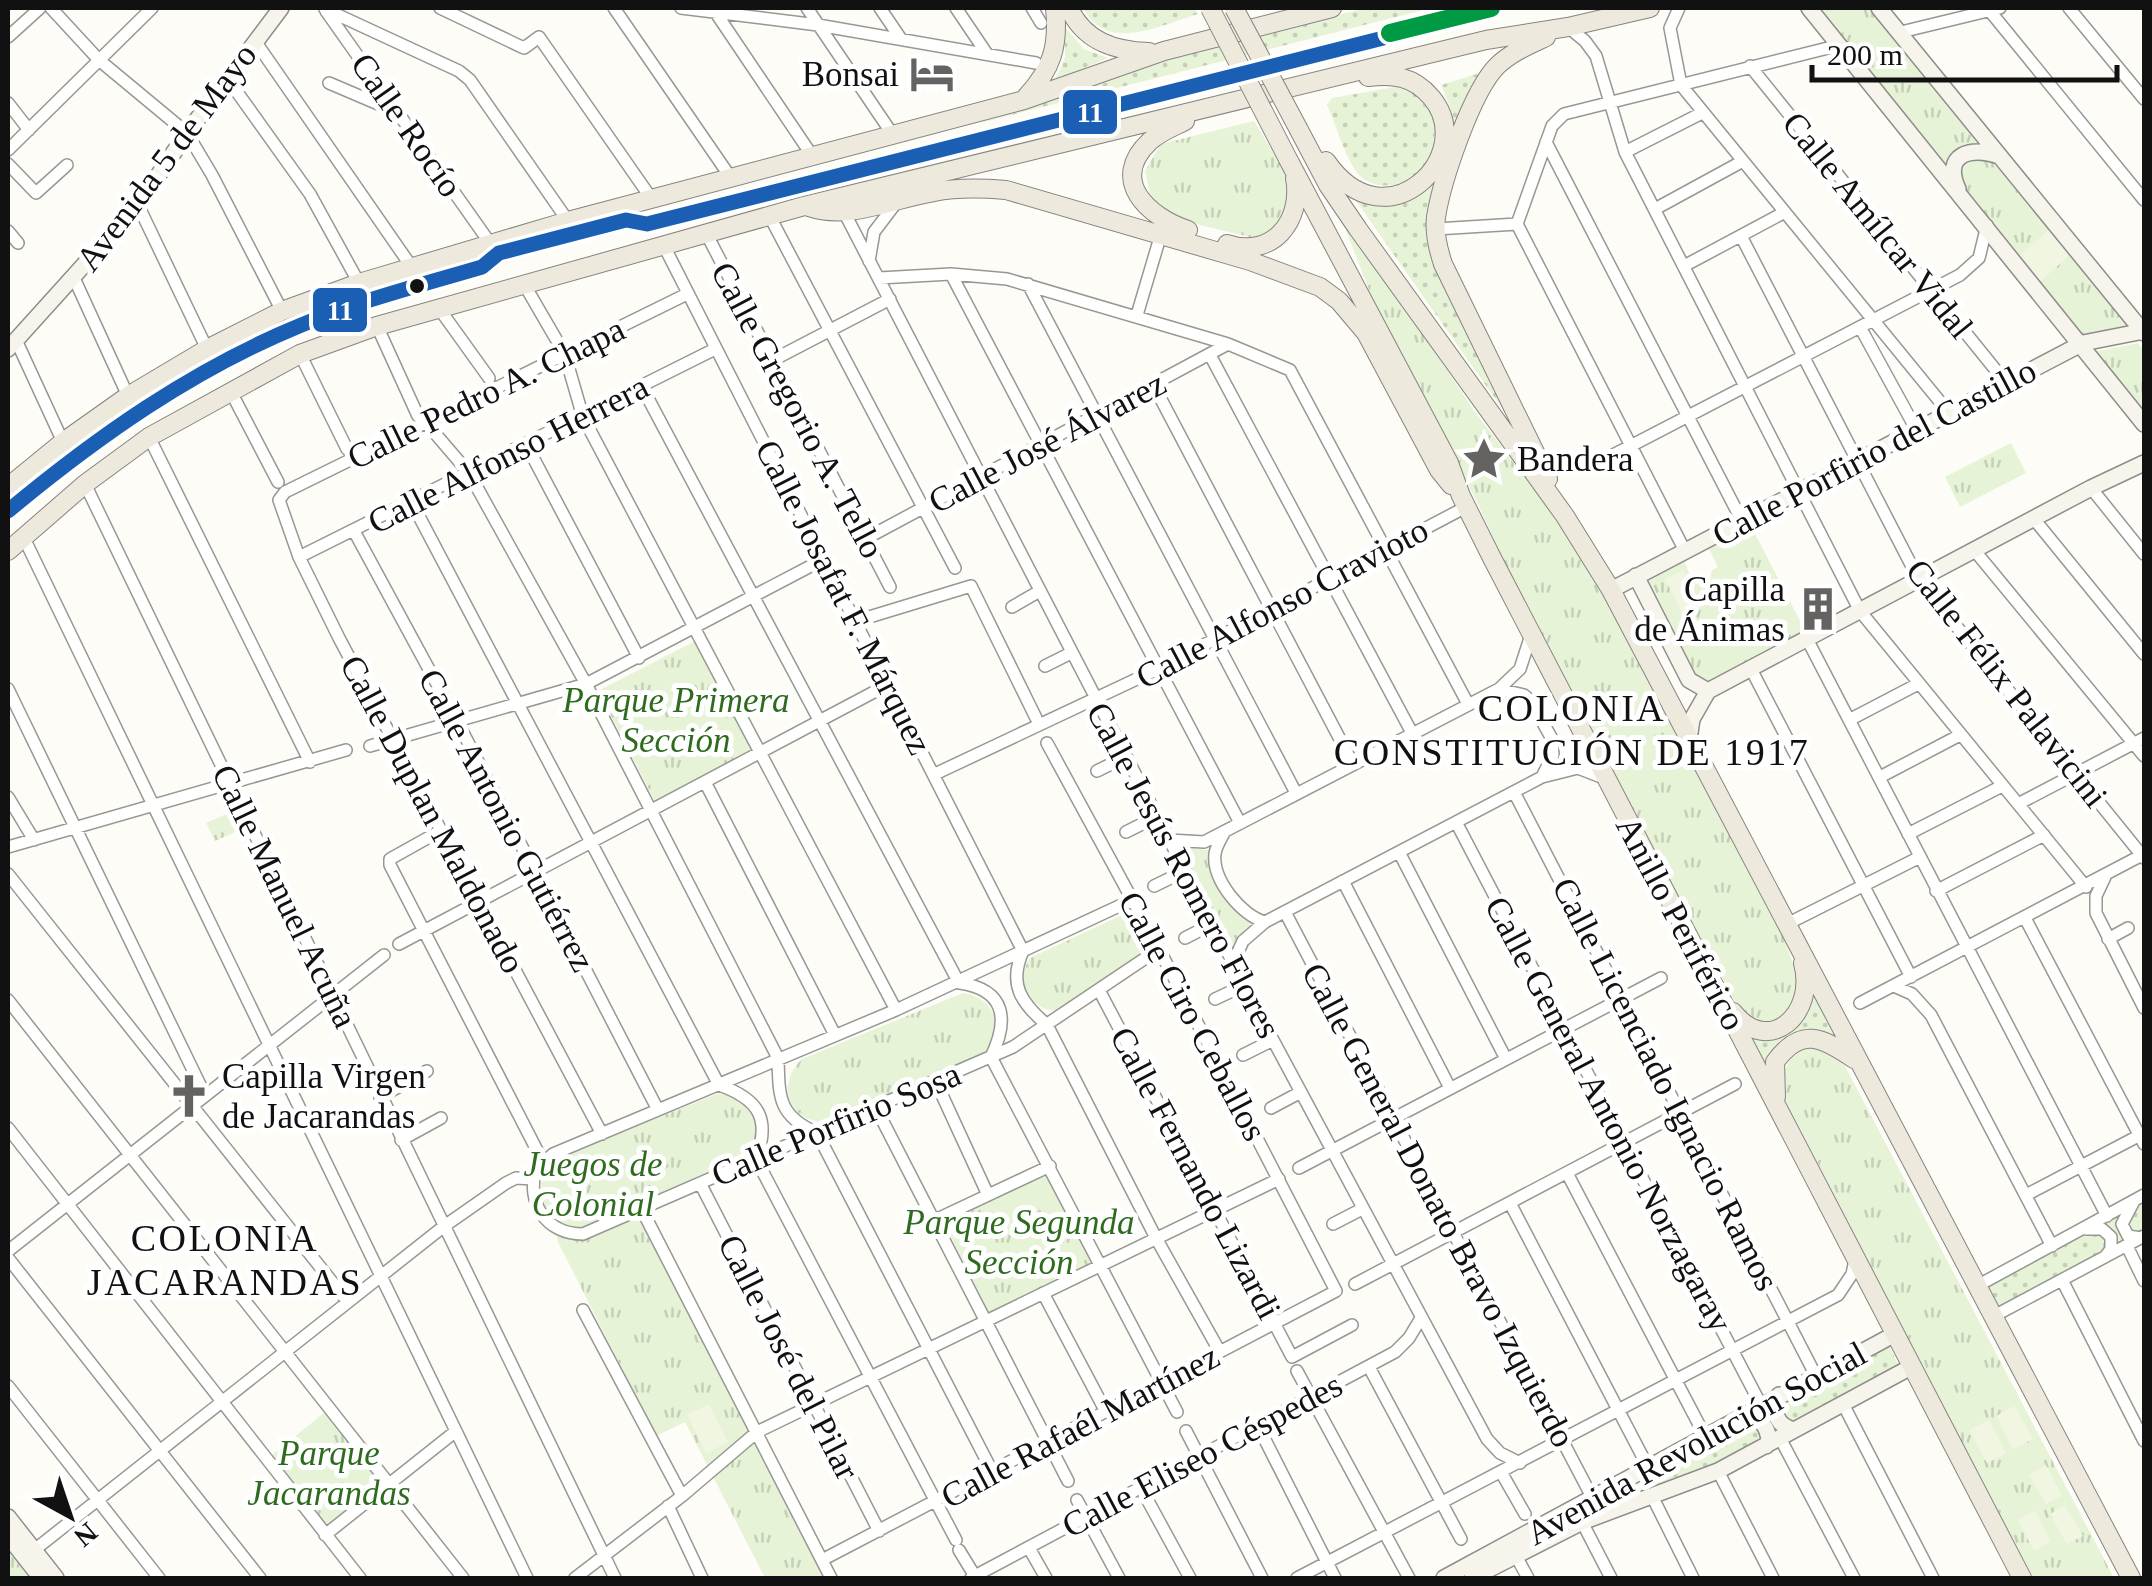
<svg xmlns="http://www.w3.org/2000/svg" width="2152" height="1586" font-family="Georgia,serif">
	<defs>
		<pattern id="grass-dots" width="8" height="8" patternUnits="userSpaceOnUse" patternTransform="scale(2.5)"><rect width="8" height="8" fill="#e7f3d7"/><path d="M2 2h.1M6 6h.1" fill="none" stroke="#c5cfb8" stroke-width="1.8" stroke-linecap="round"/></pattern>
		<pattern id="park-tufts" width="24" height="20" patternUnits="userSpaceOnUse" patternTransform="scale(2.5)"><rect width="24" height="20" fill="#e7f3d7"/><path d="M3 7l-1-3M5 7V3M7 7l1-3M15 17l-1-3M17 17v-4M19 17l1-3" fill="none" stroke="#c5cfb8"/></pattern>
	</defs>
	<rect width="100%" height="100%" fill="#fdfcf7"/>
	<path fill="url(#grass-dots)" d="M 1083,8 L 1195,8 L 1198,14 C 1160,25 1107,54 1083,8 Z
		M 1366,8 L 1431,8 L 976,124 L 1188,52 Z
		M 1065,27 L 1084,49 L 1108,58 L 1055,81 L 1065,57 Z
		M 1483,72 L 1455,136 L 1451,109 L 1441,85 Z
		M 1395,87 C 1419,93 1425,104 1436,125 C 1434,137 1433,152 1427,163 C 1413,188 1372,195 1355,170 C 1343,151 1336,125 1327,105 L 1332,98 Z
		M 1443,173 L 1432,217 L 1527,444 L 1354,198 C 1391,209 1418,202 1443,173 Z
		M 1812,988 L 1842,1047 L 1793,1041 L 1771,1085 L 1740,1026 L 1790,1031 L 1808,1011 Z
		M 2144,1202 L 2144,1241 L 2002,1316 L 1986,1288 Z
		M 1888,1343 L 1901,1371 L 1719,1470 L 1559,1529 Z"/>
	<path fill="url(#park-tufts)" d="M 1813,8 L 1871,8 L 1983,148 L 1950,175 Z
		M 1254,121 L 1289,179 L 1290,208 L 1272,232 L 1258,239 L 1176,219 L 1151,198 L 1145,171 L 1161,144 Z
		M 1978,157 L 1990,159 L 2134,332 L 2084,342 L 1960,183 C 1960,169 1965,164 1978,157 Z
		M 1335,202 L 1475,412 L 1546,505 L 1585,562 L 1783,937 L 1800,981 L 1799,1007 C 1764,1039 1748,1024 1725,989 L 1540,639 L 1476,500 L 1373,300 Z
		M 2138,343 L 2144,351 L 2144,416 L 2092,352 Z
		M 2011,443 L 2026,473 L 1960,507 L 1945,477 Z
		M 1752,528 L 1808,636 L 1710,687 L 1695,676 L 1645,587 L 1648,581 L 1684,562 L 1693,581 L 1698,578 L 1710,581 L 1712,570 L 1718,567 L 1709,549 Z
		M 697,640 L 754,749 L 655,801 L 598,691 Z
		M 238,809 L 246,827 L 215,841 L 206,823 Z
		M 1216,843 C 1212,850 1208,858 1209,866 C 1211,887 1238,922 1259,926 C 1244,931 1236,940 1232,955 L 1176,847 L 1207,850 Z
		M 1122,915 C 1142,922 1144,937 1139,955 C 1121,968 1080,1004 1061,1010 C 1049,1013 1034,1005 1027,995 C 1020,982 1023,969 1030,958 Z
		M 963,993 C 999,998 1008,1037 978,1058 L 829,1122 C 790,1124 774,1086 802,1059 Z
		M 1810,1048 L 1825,1049 L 1845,1066 L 2114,1578 L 2032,1578 L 1783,1095 C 1783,1071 1784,1057 1810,1048 Z
		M 717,1094 C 756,1092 770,1135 741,1159 L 581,1229 C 542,1225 528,1187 555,1159 Z
		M 1048,1169 L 1094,1263 L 990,1315 L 943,1221 Z
		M 641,1212 L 831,1578 L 765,1578 L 685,1422 L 656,1436 L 557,1240 L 557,1235 L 581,1239 Z
		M 329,1409 L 389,1483 L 326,1534 L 268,1458 Z
		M 8,1547 L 32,1578 L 8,1578 Z"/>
	<path fill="#f0f6e1" d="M 2049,230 L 2070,255 L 2038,283 L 2018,257 Z
		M 1683,570 L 1702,608 L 1684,617 L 1665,579 Z
		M 709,1404 L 728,1442 L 706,1453 L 687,1415 Z
		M 2015,1406 L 2033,1439 L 2013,1449 L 1996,1416 Z
		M 1989,1420 L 2006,1453 L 1987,1463 L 1969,1430 Z
		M 2046,1465 L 2062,1496 L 2046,1504 L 2029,1475 Z
		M 2065,1505 L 2083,1536 L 2067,1544 L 2050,1514 Z
		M 2035,1511 L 2050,1541 L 2034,1551 L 2018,1520 Z"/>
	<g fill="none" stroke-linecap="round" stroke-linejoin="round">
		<g stroke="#979795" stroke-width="14">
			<path id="street" d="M 51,8 L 99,60 L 187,133 L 212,175 L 282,311
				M 440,8 L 524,48 L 539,37 L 651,198
				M 614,8 L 731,178
				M 681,8 L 818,25 L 1036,63
				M 807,8 L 893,135
				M 880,8 L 901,39
				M 956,8 L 987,54
				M 1032,8 L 1041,23
				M 1679,8 L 1670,28 L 1681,85 L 1950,414
				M 2069,8 L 2144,99
				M 325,9 L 459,71 L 470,80 L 568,221
				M 1989,10 L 2144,200
				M 326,11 L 490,243
				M 716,13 L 813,157
				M 1568,27 L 1585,41 L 1596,56 L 1625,152 L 1860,611 L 2086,887
				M 1901,32 L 2000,8
				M 8,37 L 40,8
				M 255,41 L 411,266
				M 1750,66 L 2007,384
				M 227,78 L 310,194 L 359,283
				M 329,83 L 397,112
				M 8,103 L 29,130
				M 1546,142 L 1742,521
				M 8,150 L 152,8
				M 1625,152 L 1702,113
				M 8,164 L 36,193 L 67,165
				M 138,205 L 207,349
				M 842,208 L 1273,1040 L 1487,1439 L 1500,1453 L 1520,1463
				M 1655,209 L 1743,161
				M 769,215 L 955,568
				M 1517,224 L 1552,126 L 1564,114 L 1840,45
				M 1517,224 L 1685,551
				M 1436,229 L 1517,224
				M 8,231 L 18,243
				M 706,233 L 890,587
				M 1741,236 L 1919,580 L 2144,858
				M 663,244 L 1023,951
				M 869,261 L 874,232 L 896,203
				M 1684,266 L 1785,212
				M 951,274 L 1240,823
				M 74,278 L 128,396
				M 879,278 L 951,274 L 1007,279 L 1228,344 L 1290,370 L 1468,704
				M 524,284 L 556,339
				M 1028,284 L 1296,793
				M 438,307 L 489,378
				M 1137,315 L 1161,234
				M 377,326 L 418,416
				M 1860,327 L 1917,431
				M 16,340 L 63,442
				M 300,354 L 347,449
				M 565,355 L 583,417 L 896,1010
				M 1210,355 L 1412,733
				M 771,361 L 890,299
				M 1154,386 L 1353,764
				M 642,387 L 959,983
				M 231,392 L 278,482
				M 427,424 L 469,473 L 586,684 L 778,1058 C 779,1097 778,1116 817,1133 L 992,1471
				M 149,437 L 310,762
				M 527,446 L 639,658
				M 1564,466 L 1592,466 L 1960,275 L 1979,258 L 1987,225
				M 85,484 L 615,1578
				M 2091,488 L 2144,554
				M 412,503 L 719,1085 C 759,1099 771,1119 756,1159
				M 2034,519 L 2144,654
				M 354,531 L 457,721 L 658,1110
				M 23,536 L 527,1578
				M 865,539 L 1228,344
				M 1975,551 L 2144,756
				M 299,557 L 715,349
				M 1012,607 L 1038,592
				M 856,621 L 971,586 L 1036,718
				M 1807,639 L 2107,1216
				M 1045,666 L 1071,653
				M 1751,669 L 1911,977
				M 8,689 L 205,1095
				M 1499,689 L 1524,695 L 1531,701 L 1552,739 L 1553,755 L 1542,777
				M 1849,720 L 1918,684
				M 370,746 L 586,684 L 824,559
				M 1097,771 L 1125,757
				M 935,774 L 1158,669 L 1466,507
				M 1880,777 L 1960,735
				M 705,782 L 835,1035
				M 1514,792 L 1816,1376
				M 8,797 L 34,840
				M 2018,804 L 2144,738
				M 1456,822 L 1761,1405
				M 440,831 L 390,859 L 390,865 L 542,1160
				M 1225,831 C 1221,839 1216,846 1215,854 C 1212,880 1242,916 1265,922
				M 1126,832 L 1156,817
				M 1908,834 L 2002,786
				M 1169,840 L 1204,842 L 1499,689 L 1520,669 L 1531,635
				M 8,847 L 346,750
				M 1399,852 L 1506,1059
				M 8,874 L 348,1302
				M 2105,877 L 2096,896 L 2096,913 L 2144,1008
				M 1343,881 L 1450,1088
				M 1154,886 L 1185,871
				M 1936,891 L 2044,835
				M 1132,900 L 896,1010 L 553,1154 L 536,1169 C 526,1203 546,1234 583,1234 L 1013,1047 L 1159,949
				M 1285,912 L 1593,1499
				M 2025,918 L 2144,1144
				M 1787,924 L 1920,857
				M 1185,938 L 1212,924
				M 2108,939 L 2128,928
				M 399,944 L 889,684
				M 1023,951 C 1008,984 1021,1003 1047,1025 L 1156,1238 L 1220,1352
				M 1233,963 L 1243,941 L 1265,922 L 1542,777 L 1578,768 L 1604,778
				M 960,983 C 1006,990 1009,1020 991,1057
				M 1894,986 L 1912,994 L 1931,1015 L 2052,1246
				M 1099,990 L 1292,1357 L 1352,1325
				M 1215,999 L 1245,985
				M 8,1000 L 463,1578
				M 1860,1003 L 2144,854
				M 1243,1055 L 1273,1040
				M 991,1057 L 1177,1412
				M 936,1082 L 988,1195
				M 380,1097 L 427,1071
				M 876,1108 L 1068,1481
				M 1271,1108 L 1301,1092
				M 8,1128 L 360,1578
				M 602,1134 L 339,638 L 299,557 L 279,500 L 285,492 L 687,294
				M 401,1140 L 441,1118
				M 756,1159 L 956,1540
				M 1299,1168 L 1661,978
				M 1567,1173 L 1705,1436
				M 700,1183 L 879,1531
				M 2026,1195 L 2144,1133
				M 1510,1203 L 1648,1467
				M 2133,1203 L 2122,1224 L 2128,1236 L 2141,1238
				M 641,1208 L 831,1578
				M 933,1221 L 1050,1166
				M 1333,1224 L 1362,1209
				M 2086,1229 L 2102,1229 L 2111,1237 L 2111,1249 L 2105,1257
				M 2127,1246 L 2144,1281
				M 8,1251 L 384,955
				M 8,1258 L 260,1578
				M 2062,1280 L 2144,1441
				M 1355,1284 L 1735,1084
				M 1977,1286 L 2144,1195
				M 1043,1293 L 1106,1412
				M 583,1310 L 682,1496
				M 1994,1316 L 2144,1236
				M 1369,1367 L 1461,1539
				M 1297,1371 L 1409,1578
				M 8,1386 L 159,1578
				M 1843,1404 L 1933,1578
				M 1258,1426 L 1335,1578
				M 1186,1431 L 1262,1578
				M 1780,1438 L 1854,1578
				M 1718,1471 L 1773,1578
				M 1501,1472 L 1525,1514
				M 1141,1488 L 1190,1578
				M 1652,1496 L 1693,1578
				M 1077,1500 L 1119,1578
				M 668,1506 L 702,1578
				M 1582,1522 L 1611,1578
				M 325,1535 L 456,1431
				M 1029,1548 L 1046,1578
				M 959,1550 L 976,1578
				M 28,1555 L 443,1227 L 506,1183 L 516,1178 L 533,1179
				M 1516,1556 L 1528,1578
				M 822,1560 L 1336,1291 L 1159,949 L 1047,743
				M 575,1578 L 682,1496 L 757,1432 L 1279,1179
				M 971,1578 L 1395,1352 L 1409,1338 L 1421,1318
				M 1297,1578 L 1838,1295 L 1852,1274 L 1855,1260"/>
		</g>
		<g stroke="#8e8d8b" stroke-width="18">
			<path id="secondary" d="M 1809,8 L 2144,424
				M 1879,8 L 2144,333
				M 1958,189 C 1942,154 1971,146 1999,156
				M 8,349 L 138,205 L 187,133 L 281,8
				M 1636,576 L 1689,680 L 1708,691
				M 1611,590 L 2083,343 L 2144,331
				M 1689,740 L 1692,719 L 1708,691 L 2091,488 L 2144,463
				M 1779,1395 C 1773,1412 1775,1425 1794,1430
				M 1745,1414 C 1759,1417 1767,1424 1769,1440 L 1766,1446
				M 8,1517 L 56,1578
				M 8,1536 L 41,1578
				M 1444,1578 L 1895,1334
				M 1472,1578 L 1582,1522 L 1718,1471 L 1911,1367"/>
		</g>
		<g stroke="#858482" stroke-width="20">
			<path id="primary" d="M 1069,8 C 1084,41 1114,51 1149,52
				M 1546,37 C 1529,45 1512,52 1498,65 C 1472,90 1442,180 1436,217 C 1434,233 1438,249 1443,264 L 1548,479
				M 1026,97 C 1052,69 1059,46 1055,8
				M 1185,121 C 1173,127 1160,132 1150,141 C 1108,180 1148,217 1188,230
				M 1299,130 L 1328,185 L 1358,229 L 1565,516 L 1611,590 L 2131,1578
				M 1289,161 L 1449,463 L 1461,496 L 1492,558 L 2022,1578
				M 1326,161 C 1386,249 1480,154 1431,97 C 1413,76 1393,74 1368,77
				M 809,207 C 850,221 894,198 934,192 C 958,187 982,188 1006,190 L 1250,261 L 1320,287 L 1339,301 L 1366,333 L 1439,470 L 1451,485
				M 1227,244 C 1272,259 1303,221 1295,178
				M 8,487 L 63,442 L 128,396 L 207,349 L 282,311 L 359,283 L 568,221 L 1024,100 L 1164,51 L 1332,8
				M 8,551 L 85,484 L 149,437 L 300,354 L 377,326 L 804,206 L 1486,40 L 1568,27 L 1650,8
				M 1733,1012 C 1768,1057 1817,1015 1803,963
				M 1776,1097 L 1775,1062 C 1801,1026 1822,1037 1854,1059"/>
		</g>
		<use href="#street" stroke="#fffffe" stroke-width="11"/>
		<use href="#secondary" stroke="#f6f4eb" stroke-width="15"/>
		<use href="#primary" stroke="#ede9dc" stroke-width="18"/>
		<g stroke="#858482" stroke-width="20" stroke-linecap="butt">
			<path id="primary-bridge" d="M 1210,8 L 1289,161
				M 1234,8 L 1299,130"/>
		</g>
		<use href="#primary-bridge" stroke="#ede9dc" stroke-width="18"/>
		<g stroke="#fff" stroke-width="22">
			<path id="bus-1" d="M 8,511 C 97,437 192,370 299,326 C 358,301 421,285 482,267 L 499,253 L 626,220 L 647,224 L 1419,29 L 1465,8"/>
		</g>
		<use href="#bus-1" stroke="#1a5fb4" stroke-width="15"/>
		<g stroke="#fff" stroke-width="25">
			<path id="metro-1" d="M 1390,33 L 1491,8"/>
		</g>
		<use href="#metro-1" stroke="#009a44" stroke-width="18"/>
	</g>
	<defs>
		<g id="hotel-bare" transform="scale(3.45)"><path d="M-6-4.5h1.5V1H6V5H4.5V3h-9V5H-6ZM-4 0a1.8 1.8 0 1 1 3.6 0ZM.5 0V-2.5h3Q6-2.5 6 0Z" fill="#646362" stroke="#fff" stroke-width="2.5" paint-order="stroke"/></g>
		<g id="sight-bare" transform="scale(3.45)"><path d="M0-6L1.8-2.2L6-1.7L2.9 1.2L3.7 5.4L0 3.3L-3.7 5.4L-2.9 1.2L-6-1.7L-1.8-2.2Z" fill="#646362" stroke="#fff" stroke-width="2.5" paint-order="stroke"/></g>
		<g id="building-bare" transform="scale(3.45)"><path d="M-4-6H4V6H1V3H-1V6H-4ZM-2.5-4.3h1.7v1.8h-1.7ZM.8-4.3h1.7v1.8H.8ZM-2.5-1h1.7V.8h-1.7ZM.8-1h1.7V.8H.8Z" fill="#646362" stroke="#fff" stroke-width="2.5" paint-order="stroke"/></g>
		<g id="church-bare" transform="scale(3.45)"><path d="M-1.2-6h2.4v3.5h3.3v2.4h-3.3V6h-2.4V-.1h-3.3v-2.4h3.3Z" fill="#646362" stroke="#fff" stroke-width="2.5" paint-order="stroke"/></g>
	</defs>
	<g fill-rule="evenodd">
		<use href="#hotel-bare" x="932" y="74"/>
		<use href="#sight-bare" x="1484" y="459"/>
		<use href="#building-bare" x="1818" y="609"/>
		<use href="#church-bare" x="189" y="1096"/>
	</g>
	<circle fill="#111" stroke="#fff" stroke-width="4" cx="417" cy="286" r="9"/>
	<g text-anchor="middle" stroke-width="10" stroke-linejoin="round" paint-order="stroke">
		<g font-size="35" fill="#111" stroke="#fff" text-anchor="end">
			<text x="899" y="86">Bonsai</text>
			<text x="1517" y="471" text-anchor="start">Bandera</text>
			<text x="1785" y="601">Capilla<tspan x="1785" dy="40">de Ánimas</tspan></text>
			<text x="222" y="1088" text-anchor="start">Capilla Virgen<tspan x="222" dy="40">de Jacarandas</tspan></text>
		</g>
		<g font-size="35" fill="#111" stroke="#fff">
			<text transform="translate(407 125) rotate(55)" y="12">Calle Rocío</text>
			<text transform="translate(166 157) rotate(-53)" y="12">Avenida 5 de Mayo</text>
			<text transform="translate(1878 225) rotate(51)" y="12">Calle Amílcar Vidal</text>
			<text transform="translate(486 393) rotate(-26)" y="12">Calle Pedro A. Chapa</text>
			<text transform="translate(798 410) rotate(62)" y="12">Calle Gregorio A. Tello</text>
			<text transform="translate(1047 442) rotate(-28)" y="12">Calle José Álvarez</text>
			<text transform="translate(1874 452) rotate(-28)" y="12">Calle Porfirio del Castillo</text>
			<text transform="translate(508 454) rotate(-27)" y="12">Calle Alfonso Herrera</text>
			<text transform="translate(844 597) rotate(63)" y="12">Calle Josafat F. Márquez</text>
			<text transform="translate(1282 603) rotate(-28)" y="12">Calle Alfonso Cravioto</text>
			<text transform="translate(2007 683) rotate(52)" y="12">Calle Félix Palavicini</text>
			<text transform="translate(433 814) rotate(62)" y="12">Calle Duplan Maldonado</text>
			<text transform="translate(507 820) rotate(62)" y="12">Calle Antonio Gutiérrez</text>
			<text transform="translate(1184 870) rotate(62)" y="12">Calle Jesús Romero Flores</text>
			<text transform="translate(285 896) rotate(64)" y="12">Calle Manuel Acuña</text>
			<text transform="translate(1681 923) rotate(62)" y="12">Anillo Periférico</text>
			<text transform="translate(1193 1016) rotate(62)" y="12">Calle Ciro Ceballos</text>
			<text transform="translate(1666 1084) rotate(63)" y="12">Calle Licenciado Ignacio Ramos</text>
			<text transform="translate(1609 1114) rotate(62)" y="12">Calle General Antonio Norzagaray</text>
			<text transform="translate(836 1124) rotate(-23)" y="12">Calle Porfirio Sosa</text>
			<text transform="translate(1196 1173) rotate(62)" y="12">Calle Fernando Lizardi</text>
			<text transform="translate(1439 1205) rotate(62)" y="12">Calle General Donato Bravo Izquierdo</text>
			<text transform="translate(789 1357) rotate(63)" y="12">Calle José del Pilar</text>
			<text transform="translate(1080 1426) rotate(-28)" y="12">Calle Rafaél Martínez</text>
			<text transform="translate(1696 1443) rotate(-29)" y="12">Avenida Revolución Social</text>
			<text transform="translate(1202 1455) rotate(-28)" y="12">Calle Eliseo Céspedes</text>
		</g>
		<g font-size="35" font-style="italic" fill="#2f6b1f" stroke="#fff">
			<text x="676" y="712">Parque Primera<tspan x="676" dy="40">Sección</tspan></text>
			<text x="593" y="1176">Juegos de<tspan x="593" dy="40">Colonial</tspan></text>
			<text x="1019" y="1234">Parque Segunda<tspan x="1019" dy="40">Sección</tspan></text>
			<text x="329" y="1465">Parque<tspan x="329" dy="40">Jacarandas</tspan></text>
		</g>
		<g font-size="38" letter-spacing="2.5" fill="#111" stroke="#fff">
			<text x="1572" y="721">COLONIA<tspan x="1572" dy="44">CONSTITUCIÓN DE 1917</tspan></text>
			<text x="225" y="1251">COLONIA<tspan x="225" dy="44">JACARANDAS</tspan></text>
		</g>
	</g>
	<g stroke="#fff" stroke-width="4">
		<rect x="1061" y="88" width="58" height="48" rx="10" fill="#1a5fb4"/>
		<rect x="311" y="286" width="58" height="48" rx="10" fill="#1a5fb4"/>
	</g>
	<g font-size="28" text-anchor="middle" font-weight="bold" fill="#fff">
		<text x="1090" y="122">11</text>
		<text x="340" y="320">11</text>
	</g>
	<rect width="2152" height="1586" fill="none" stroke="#111111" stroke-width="20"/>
	<g transform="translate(70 1516) rotate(140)" stroke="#ffffff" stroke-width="8" paint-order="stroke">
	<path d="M0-8L18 38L0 25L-18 38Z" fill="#111111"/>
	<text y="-15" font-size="28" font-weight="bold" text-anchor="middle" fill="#111111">N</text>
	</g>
	<path d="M1812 65v15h305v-15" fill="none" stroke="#111111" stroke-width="5"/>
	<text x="1827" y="65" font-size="30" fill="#111111" stroke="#ffffff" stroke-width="8" paint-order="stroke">200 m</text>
</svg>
